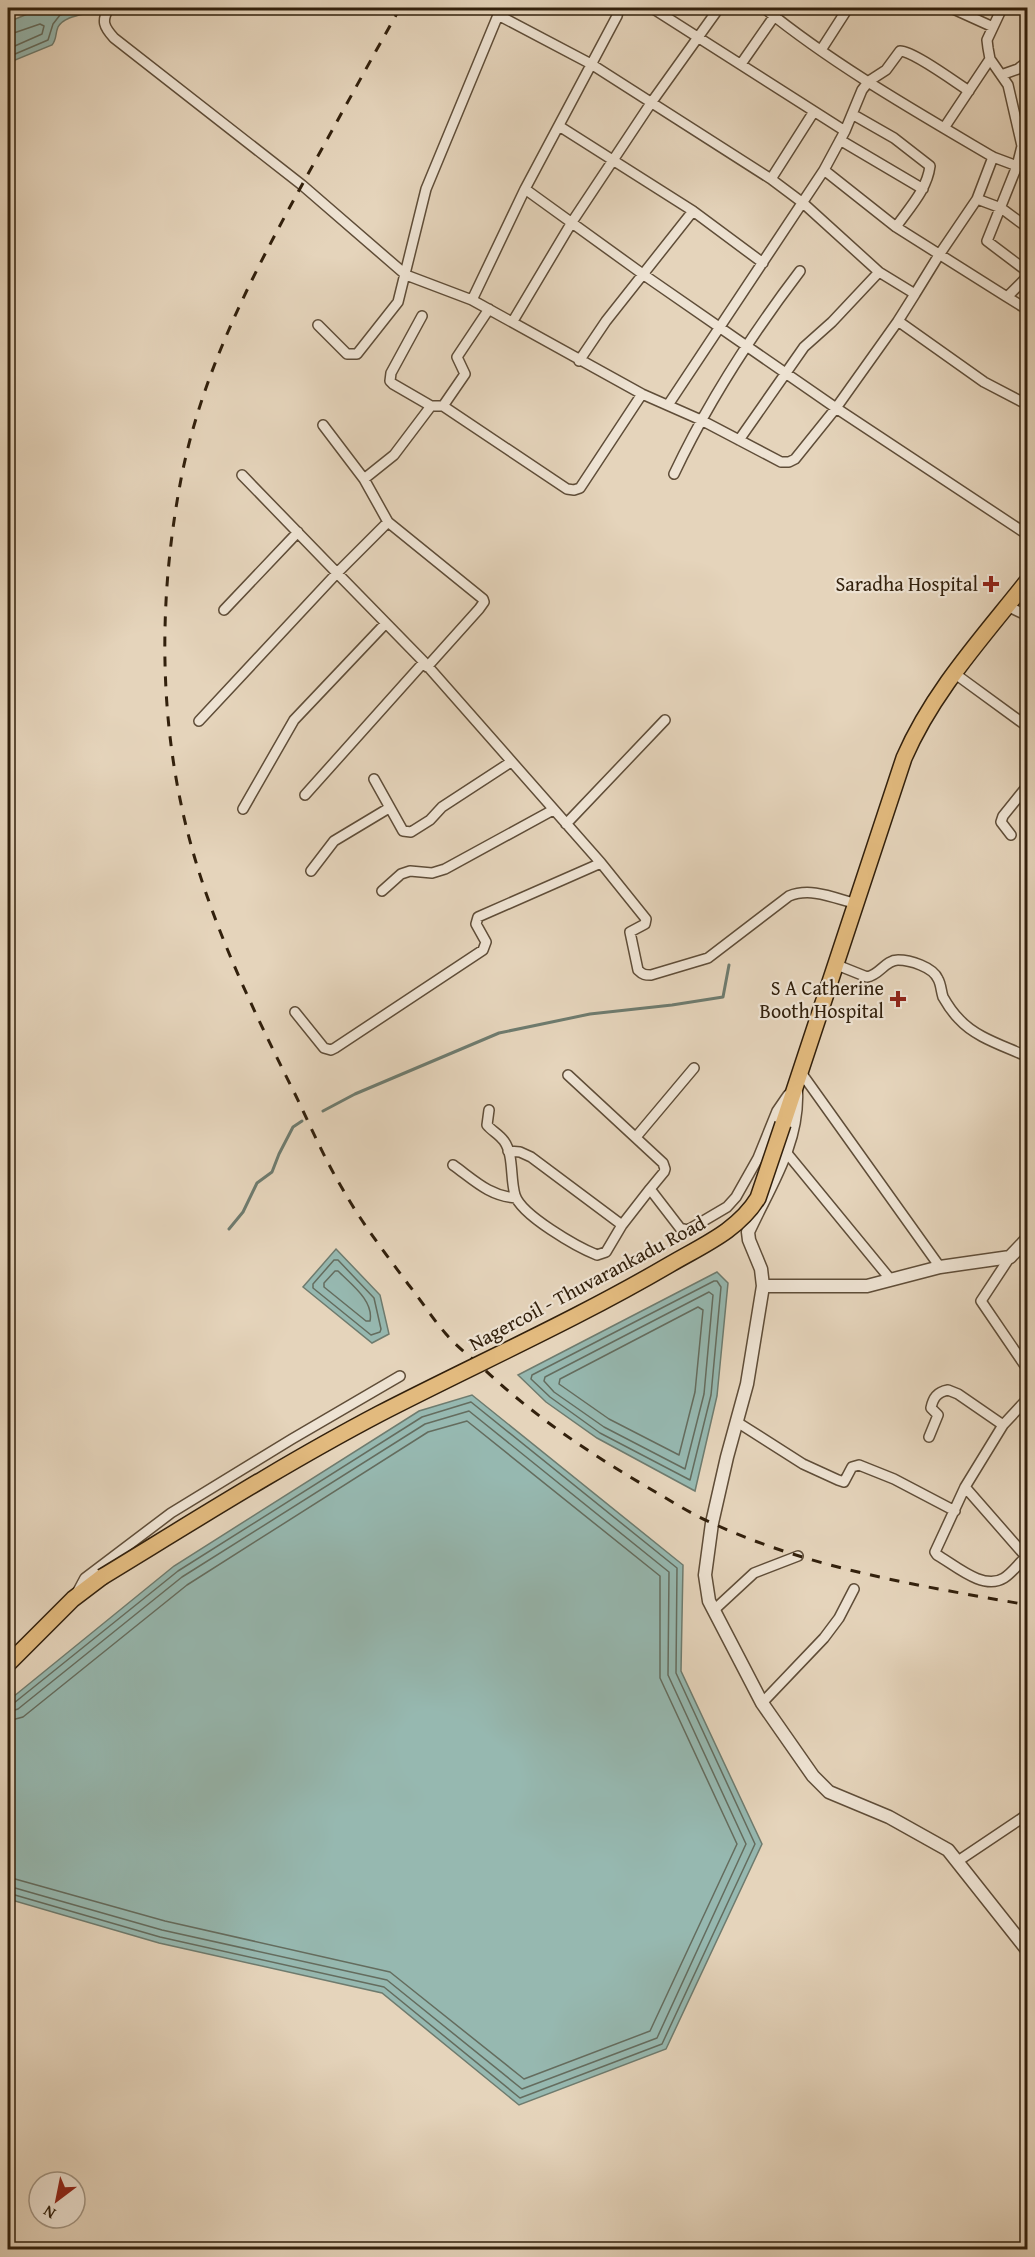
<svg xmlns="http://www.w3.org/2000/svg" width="1035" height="2257" font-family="'Gentium Book Plus',serif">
	<rect width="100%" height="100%" fill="#e5d4bb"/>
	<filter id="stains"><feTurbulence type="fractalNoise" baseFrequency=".00333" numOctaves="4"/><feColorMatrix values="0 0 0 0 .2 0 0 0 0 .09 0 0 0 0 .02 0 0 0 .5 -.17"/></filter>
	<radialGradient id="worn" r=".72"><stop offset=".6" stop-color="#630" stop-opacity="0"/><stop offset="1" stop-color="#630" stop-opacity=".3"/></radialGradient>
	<path fill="#96b8b0" stroke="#6e7b6e" stroke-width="1.5" d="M 42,8 L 96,8 L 93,12 C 82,15 64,16 58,27 C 55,34 57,39 52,45 L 8,63 L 8,22 Z
		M 336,1249 L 380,1295 L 389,1334 L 372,1343 L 303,1287 Z
		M 717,1272 L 728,1283 L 717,1396 L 695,1491 L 597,1438 L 546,1402 L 518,1375 Z
		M 472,1395 L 683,1565 L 681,1671 L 762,1844 L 666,2049 L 519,2105 L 382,1993 L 159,1943 L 8,1899 L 8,1701 L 174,1566 L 419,1411 Z"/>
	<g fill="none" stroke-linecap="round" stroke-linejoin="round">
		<path stroke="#646c5e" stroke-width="1.5" d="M 8,35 L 40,24 L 44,26 L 42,34 L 8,49
			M 8,57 L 48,40 L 53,24 L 60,15 L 87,8
			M 334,1260 L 338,1260 L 374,1298 L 381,1329 L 380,1332 L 371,1335 L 313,1288 L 313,1284 Z
			M 335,1271 L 338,1271 C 352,1285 374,1301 370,1321 L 366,1321 L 324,1287 L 324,1283 Z
			M 714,1281 L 717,1281 L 721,1287 L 711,1395 L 690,1480 L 600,1433 L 550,1397 L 531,1379 L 532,1375 Z
			M 709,1292 L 713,1295 L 704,1394 L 685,1469 L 604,1427 L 554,1392 L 544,1381 L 545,1377 Z
			M 698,1307 L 703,1310 L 695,1392 L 679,1455 L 609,1419 L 559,1384 L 560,1379 Z
			M 8,1705 L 14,1703 L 178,1571 L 422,1417 L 471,1402 L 677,1568 L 676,1673 L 755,1844 L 662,2044 L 520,2098 L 384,1987 L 160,1937 L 8,1893
			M 8,1712 L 18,1709 L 182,1577 L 425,1424 L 469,1411 L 669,1572 L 668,1675 L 746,1844 L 657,2038 L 522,2089 L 387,1980 L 162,1930 L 8,1886
			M 8,1721 L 23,1717 L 187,1585 L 428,1432 L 467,1421 L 660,1576 L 660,1678 L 737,1844 L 650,2031 L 524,2079 L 390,1972 L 165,1921 L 8,1877"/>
		<path stroke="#6e7b6e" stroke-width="3" d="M 323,1111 L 355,1094 L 499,1033 L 590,1014 L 672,1005 L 723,997 L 729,965
			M 229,1229 L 243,1212 L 257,1183 L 272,1172 L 279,1154 L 293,1127 L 302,1121"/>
		<g stroke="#5f4d38" stroke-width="12">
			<path id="minor" d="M 109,8 C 101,21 104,27 114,38 L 302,185 L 406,275 L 472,300
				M 619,8 L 617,16 L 525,189 L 472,300 L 642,394 L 701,420 L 781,462 L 789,462 L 795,459 L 836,408 L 898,321 L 984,382 L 1028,405
				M 652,8 L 845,131
				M 764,8 C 834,65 915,111 993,157
				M 951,8 L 993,27
				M 1002,8 L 987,40 L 988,48 L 990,59 L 1008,85 L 1022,146 L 1017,166 L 987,241 L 1028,272
				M 498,15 L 591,64 L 771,179 L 803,203 L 879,272 L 915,294 L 898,321
				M 821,50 L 848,8
				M 741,64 L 780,8
				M 1001,75 L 1018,69 L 1028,61
				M 852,114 L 894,138 L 930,166 C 927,190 909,208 896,227
				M 559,126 L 693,211 L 763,263
				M 944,128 L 990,59
				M 840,140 L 923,189
				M 824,170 L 845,131 L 862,90 L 869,81 L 886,70 L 900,51 C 913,51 955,82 969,91
				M 771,179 L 813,113
				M 525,189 L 644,275 L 836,408 L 1028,535
				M 977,199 L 1001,208 L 1028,228
				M 1028,276 L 1007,297 L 1028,310
				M 915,294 L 939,255 L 977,199 L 993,157 L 1017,166
				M 422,316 L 391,373 L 390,381 L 393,384 L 431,406
				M 513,321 L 572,222 L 651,103 L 719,8
				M 318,325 L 347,354 L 357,354 L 398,302 L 426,189 L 501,8
				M 579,361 L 606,321 L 693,211
				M 668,405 L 824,170 L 896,227 L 1007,297
				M 443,406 L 567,489 L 574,490 L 580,488 L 642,394
				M 323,425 L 364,479
				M 739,440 L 804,347 L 832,322 L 879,272
				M 674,474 C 708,402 752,334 800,271
				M 388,522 L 337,573 L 424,662 L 601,863 L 646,919 L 645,924 L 630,932 L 638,970 C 643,975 645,975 651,975 L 708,958 L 789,896 C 811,887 834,898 857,904
				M 1007,606 L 1028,616
				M 224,610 L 298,532
				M 427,667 L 479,609 L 484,602 L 483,599 L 388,522 L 364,479 L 394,455 L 431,406 L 443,406 L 465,374 L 457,357 L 489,309
				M 954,673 L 1028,727
				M 199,721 L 337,573 L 242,475
				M 374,779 L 403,831 L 411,832 L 430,820 L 442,807 L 511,762
				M 305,795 L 424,662
				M 243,809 L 294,720 L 386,623
				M 566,824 L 665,720
				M 1011,835 L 1001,822 L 1003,816 L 1028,785
				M 311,871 L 334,841 L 389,808
				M 382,891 L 401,874 L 410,871 L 432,873 L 445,869 L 553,810
				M 837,965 L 867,977 C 880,975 885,960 898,960 C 910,960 933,967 938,979 C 941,984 941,991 943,997 C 947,1004 953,1013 959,1019 C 976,1038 1005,1046 1028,1057
				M 295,1012 L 324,1048 L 331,1050 L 335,1048 L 483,950 L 486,942 L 476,924 L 478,917 L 601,863
				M 800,1071 L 940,1267
				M 568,1075 L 663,1163 L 665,1169 L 664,1172 L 650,1189
				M 489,1110 L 487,1125 C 492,1131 499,1134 504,1141 C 514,1155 510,1178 515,1195 C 521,1215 577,1247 597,1255 L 606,1252 L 622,1225
				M 636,1137 L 694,1068
				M 508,1151 L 520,1152 L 531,1157 L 622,1225 L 650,1189 L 680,1228 L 688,1230 L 727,1207 L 736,1197 L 758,1158 L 777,1111 L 788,1095
				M 786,1152 L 891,1280
				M 453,1165 C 474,1180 489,1196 516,1198
				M 1010,1257 L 981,1301 L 1028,1370
				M 737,1422 L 803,1464 L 838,1480 L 844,1482 L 852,1467 L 859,1465 L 894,1479 L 955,1511
				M 929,1437 L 938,1415 L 931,1408 C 933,1398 937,1392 948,1390 L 958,1394 L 1003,1425
				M 965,1487 L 1028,1559
				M 1026,1557 C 1019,1563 1012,1573 1004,1578 C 983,1591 955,1565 937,1555 L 935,1552 L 965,1487 L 1003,1425 L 1028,1398
				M 78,1591 L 85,1578 L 171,1513 L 292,1439 L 400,1376
				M 714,1610 L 754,1573 L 798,1556
				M 8,1646 L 18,1655
				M 762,1703 L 824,1638 L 839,1618 L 854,1589
				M 958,1861 L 1028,1814"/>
		</g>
		<g stroke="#5f4d38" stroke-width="15">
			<path id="tertiary" d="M 796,1092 C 798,1144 769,1186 748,1232 L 749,1240 L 761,1269 L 763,1286 L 747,1384 L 727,1457 L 712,1523 L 705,1575 L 709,1601 L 762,1703 L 813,1776 L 829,1792 L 889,1817 L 948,1850 L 1028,1951
				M 763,1286 L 867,1286 L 940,1267 L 1010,1257 L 1028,1238"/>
		</g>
		<g stroke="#32200c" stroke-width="18">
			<path id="primary" d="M 783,1124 L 904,758 C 933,691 983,637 1028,580
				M 8,1664 L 73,1599 L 102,1577"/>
		</g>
		<use href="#minor" stroke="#eee3d3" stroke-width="9"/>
		<use href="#tertiary" stroke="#eee3d3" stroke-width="12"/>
		<use href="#primary" stroke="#e2ba7e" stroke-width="15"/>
		<path stroke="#32200c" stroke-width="3" stroke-dasharray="10 10" stroke-linecap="butt" d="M 400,8 C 369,63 339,118 308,174 C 255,270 204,366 182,474 C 161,581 158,692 180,799 C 201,903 248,1000 295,1094 C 310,1125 324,1158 342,1188 C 361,1222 385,1253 408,1284 C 421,1300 432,1318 446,1334 C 457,1347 472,1358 485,1370 C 534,1416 589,1453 647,1487 C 668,1499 689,1513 712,1523 C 811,1569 921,1586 1028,1605"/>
		<g stroke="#32200c" stroke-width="18" stroke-linecap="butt">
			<path id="primary-bridge" d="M 102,1577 C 194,1521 284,1464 379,1414 C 476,1364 575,1320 669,1265 C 701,1246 738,1231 758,1198 L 783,1124"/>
		</g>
		<use href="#primary-bridge" stroke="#e2ba7e" stroke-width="15"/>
	</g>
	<g fill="#8f2418" stroke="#eee3d3" stroke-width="2">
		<path d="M988 575h6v6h6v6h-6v6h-6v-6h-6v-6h6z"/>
		<path d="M895 990h6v6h6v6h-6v6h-6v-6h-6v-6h6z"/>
	</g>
	<g text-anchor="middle" stroke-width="4.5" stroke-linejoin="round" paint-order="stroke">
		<g font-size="20" fill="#32200c" stroke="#eee3d3" text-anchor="end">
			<text x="978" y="591">Saradha Hospital</text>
			<text x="884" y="995">S A Catherine<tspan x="884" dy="23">Booth Hospital</tspan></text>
		</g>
		<g font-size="20" fill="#32200c" stroke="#eee3d3">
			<text transform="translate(587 1283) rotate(-28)" y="7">Nagercoil - Thuvarankadu Road</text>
		</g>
	</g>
	<rect width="1035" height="2257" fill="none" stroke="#e5d4bb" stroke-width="30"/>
	<rect x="9" y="9" width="1017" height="2239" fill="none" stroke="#32200c" stroke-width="3"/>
	<rect x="15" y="15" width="1005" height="2227" fill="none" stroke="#32200c" stroke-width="1.5"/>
	<g transform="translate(57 2200) rotate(212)"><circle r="28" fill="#eee3d3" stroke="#a39583" stroke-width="1.5"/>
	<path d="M0-4.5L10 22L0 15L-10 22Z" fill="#8f2418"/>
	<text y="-9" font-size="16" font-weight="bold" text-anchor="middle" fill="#32200c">N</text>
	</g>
	<rect width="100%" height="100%" filter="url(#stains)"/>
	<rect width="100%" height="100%" fill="url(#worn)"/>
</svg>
